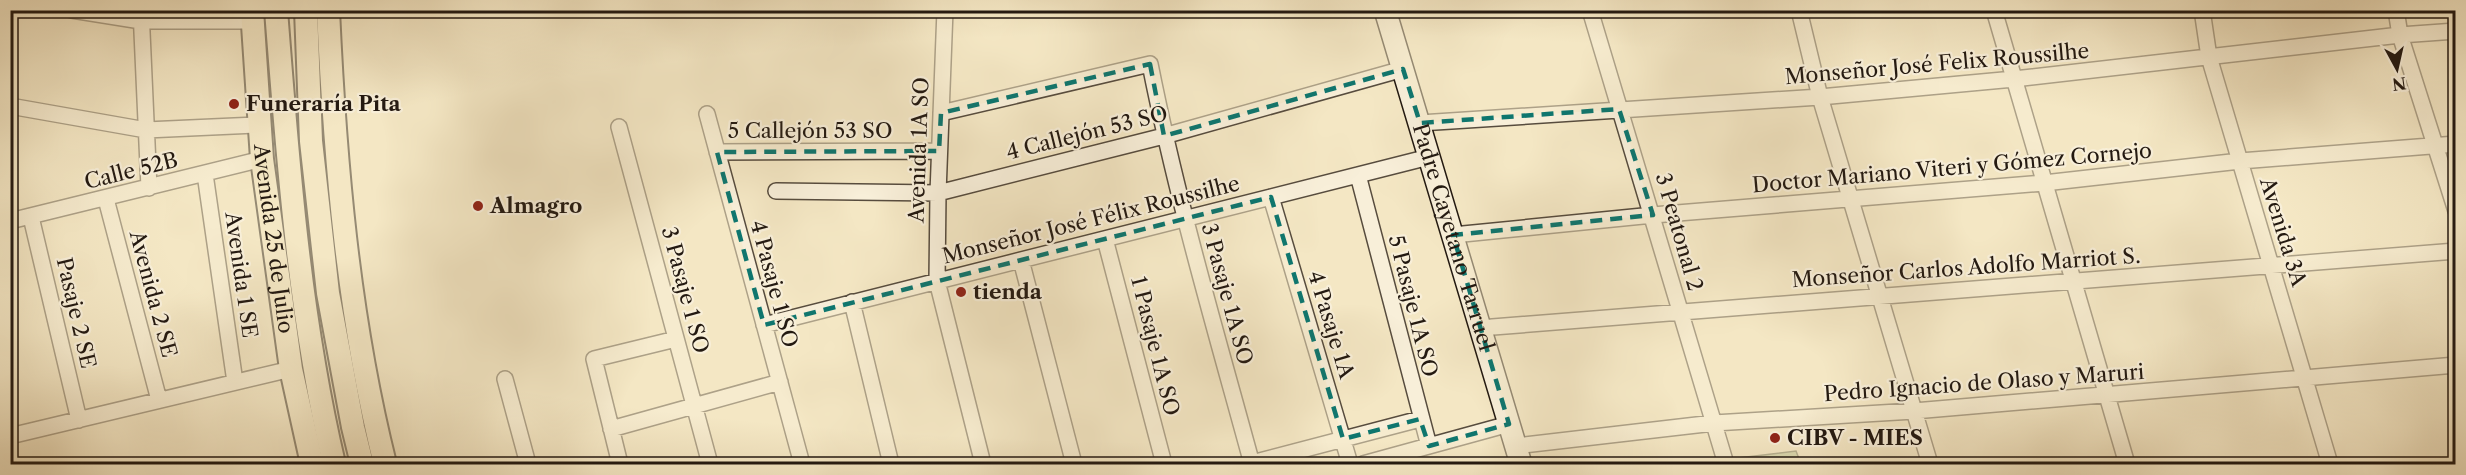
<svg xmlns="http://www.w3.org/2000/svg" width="2466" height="475" font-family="'Libre Caslon Text',serif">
	<rect width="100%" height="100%" fill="#f4e7c4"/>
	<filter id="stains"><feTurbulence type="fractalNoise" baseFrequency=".00333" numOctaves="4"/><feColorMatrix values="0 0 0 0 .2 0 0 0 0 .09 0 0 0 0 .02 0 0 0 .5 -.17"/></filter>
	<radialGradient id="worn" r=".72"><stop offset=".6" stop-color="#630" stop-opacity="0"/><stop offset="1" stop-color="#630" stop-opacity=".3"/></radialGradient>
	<path fill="#bac595" stroke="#6e6f53" stroke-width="1.5" d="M 1796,451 L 1801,464 L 1741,464 L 1739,458 Z"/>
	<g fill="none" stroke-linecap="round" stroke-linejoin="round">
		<g stroke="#574c3e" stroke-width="18">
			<path id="street" d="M 72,10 L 141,21 L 252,21
				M 141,10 L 149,188
				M 945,10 L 938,193 L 937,281 L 983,464
				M 1590,10 L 1726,464
				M 1799,10 L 1820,97 L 1930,464
				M 1994,10 L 2127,464
				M 2202,10 L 2209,57 L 2330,464
				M 2396,10 L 2400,35 L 2456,211
				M 10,106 L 146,130 L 258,125
				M 941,113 L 1150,64 C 1177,200 1216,332 1252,464
				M 707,114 L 802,464
				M 1420,123 L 1820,97 L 2014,79 L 2400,35 L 2456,31
				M 619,127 L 710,464
				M 717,152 L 939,151
				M 205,174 L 235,382
				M 1358,175 L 1429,446
				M 776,191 L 938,193 L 1164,136 L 1403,69
				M 1271,197 L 1350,464
				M 106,199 L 159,400
				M 31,217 L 79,420
				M 10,221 L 262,159
				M 1453,235 L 1653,215 L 2044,183 L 2240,161 L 2456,144
				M 1105,239 L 1164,464
				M 1021,260 L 1074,464
				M 852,302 L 891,464
				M 764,325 L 1429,157
				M 1480,328 L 2456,251
				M 505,379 L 528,464
				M 611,429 L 780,382
				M 10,436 L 291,369
				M 1515,446 L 1714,423 L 1914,411 L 2456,365
				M 620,464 L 594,359 L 676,339
				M 1248,464 L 1420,419
				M 1363,464 L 1509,424"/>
		</g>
		<g stroke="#231911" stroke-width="24">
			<g id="secondary">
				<path id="s1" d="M 1385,10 L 1521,464"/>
			</g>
		</g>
		<g stroke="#231911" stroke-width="26">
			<g id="primary">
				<path id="s2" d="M 252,10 L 262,159 L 291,369 L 312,464"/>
				<path d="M 276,10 C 288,163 299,315 334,464"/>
				<path d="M 306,10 L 311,141 L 328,293 L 353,427 L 362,464"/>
				<path d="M 328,10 C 335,163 348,316 385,464"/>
			</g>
		</g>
		<use href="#street" stroke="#f8efd9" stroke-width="15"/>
		<use href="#secondary" stroke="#f8efd9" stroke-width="21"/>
		<use href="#primary" stroke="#f4e7c4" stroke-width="22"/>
	</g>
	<path d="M0 0H2466V475H0ZM 1150,64 L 1164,136 L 1403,69 L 1420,123 L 1619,109 L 1653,215 L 1453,235 L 1509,424 L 1429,446 L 1420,419 L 1343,439 L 1271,197 L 764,325 L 717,152 L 939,151 L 941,113 Z" fill="#f4e7c4" fill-opacity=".55" fill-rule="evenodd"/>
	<path fill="none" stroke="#0f766e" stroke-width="4.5" stroke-dasharray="12 8" stroke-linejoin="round" d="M 1150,64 L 1164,136 L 1403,69 L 1420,123 L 1619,109 L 1653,215 L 1453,235 L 1509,424 L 1429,446 L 1420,419 L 1343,439 L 1271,197 L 764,325 L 717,152 L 939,151 L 941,113 Z"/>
	<g fill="#8f2418" stroke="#f8efd9" stroke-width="2">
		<circle cx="234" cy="104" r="6"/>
		<circle cx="478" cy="206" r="6"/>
		<circle cx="961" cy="292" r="6"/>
		<circle cx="1775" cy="438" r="6"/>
	</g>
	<g text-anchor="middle" stroke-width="4.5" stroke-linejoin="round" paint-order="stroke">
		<g font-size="21" fill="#231911" stroke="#f8efd9">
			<text transform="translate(1937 64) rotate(-5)" y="7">Monseñor José Felix Roussilhe</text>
			<text x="810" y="138">5 Callejón 53 SO</text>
			<text transform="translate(1087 133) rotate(-14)" y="7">4 Callejón 53 SO</text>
			<text transform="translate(919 150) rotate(-88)" y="7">Avenida 1A SO</text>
			<text transform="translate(1952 168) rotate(-5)" y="7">Doctor Mariano Viteri y Gómez Cornejo</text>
			<text transform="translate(131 171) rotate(-14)" y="7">Calle 52B</text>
			<text transform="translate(1091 220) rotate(-14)" y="7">Monseñor José Félix Roussilhe</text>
			<text transform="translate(1679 232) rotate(74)" y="7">3 Peatonal 2</text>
			<text transform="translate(2283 232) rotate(73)" y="7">Avenida 3A</text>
			<text dy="7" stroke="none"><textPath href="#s1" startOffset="237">Padre Cayetano Tarruel</textPath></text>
			<text dy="7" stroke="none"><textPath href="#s2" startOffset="230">Avenida 25 de Julio</textPath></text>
			<text transform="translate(1966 268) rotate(-4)" y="7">Monseñor Carlos Adolfo Marriot S.</text>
			<text transform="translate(241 275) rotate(82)" y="7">Avenida 1 SE</text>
			<text transform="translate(774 284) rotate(75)" y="7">4 Pasaje 1 SO</text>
			<text transform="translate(685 290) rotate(75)" y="7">3 Pasaje 1 SO</text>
			<text transform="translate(153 294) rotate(75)" y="7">Avenida 2 SE</text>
			<text transform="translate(1227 294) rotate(75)" y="7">3 Pasaje 1A SO</text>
			<text transform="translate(1413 306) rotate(76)" y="7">5 Pasaje 1A SO</text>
			<text transform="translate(76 313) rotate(77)" y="7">Pasaje 2 SE</text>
			<text transform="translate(1331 325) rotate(73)" y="7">4 Pasaje 1A</text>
			<text transform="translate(1155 346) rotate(76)" y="7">1 Pasaje 1A SO</text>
			<text transform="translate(1984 383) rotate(-4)" y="7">Pedro Ignacio de Olaso y Maruri</text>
		</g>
		<g font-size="21" font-weight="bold" fill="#231911" stroke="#f8efd9" text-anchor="start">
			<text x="246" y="111">Funeraría Pita</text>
			<text x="490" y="213">Almagro</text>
			<text x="973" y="299">tienda</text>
			<text x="1787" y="445">CIBV - MIES</text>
		</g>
	</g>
	<rect width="2466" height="475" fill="none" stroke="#f4e7c4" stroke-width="36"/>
	<rect x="12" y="12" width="2442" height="451" fill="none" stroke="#231911" stroke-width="3"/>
	<rect x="18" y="18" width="2430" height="439" fill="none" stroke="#231911" stroke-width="1.5"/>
	<g transform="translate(2397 69) rotate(172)" stroke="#f8efd9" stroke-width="4.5" paint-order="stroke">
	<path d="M0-4.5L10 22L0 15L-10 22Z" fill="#231911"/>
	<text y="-9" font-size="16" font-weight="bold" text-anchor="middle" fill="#231911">N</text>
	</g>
	<rect width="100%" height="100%" filter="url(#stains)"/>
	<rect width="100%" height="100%" fill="url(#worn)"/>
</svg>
